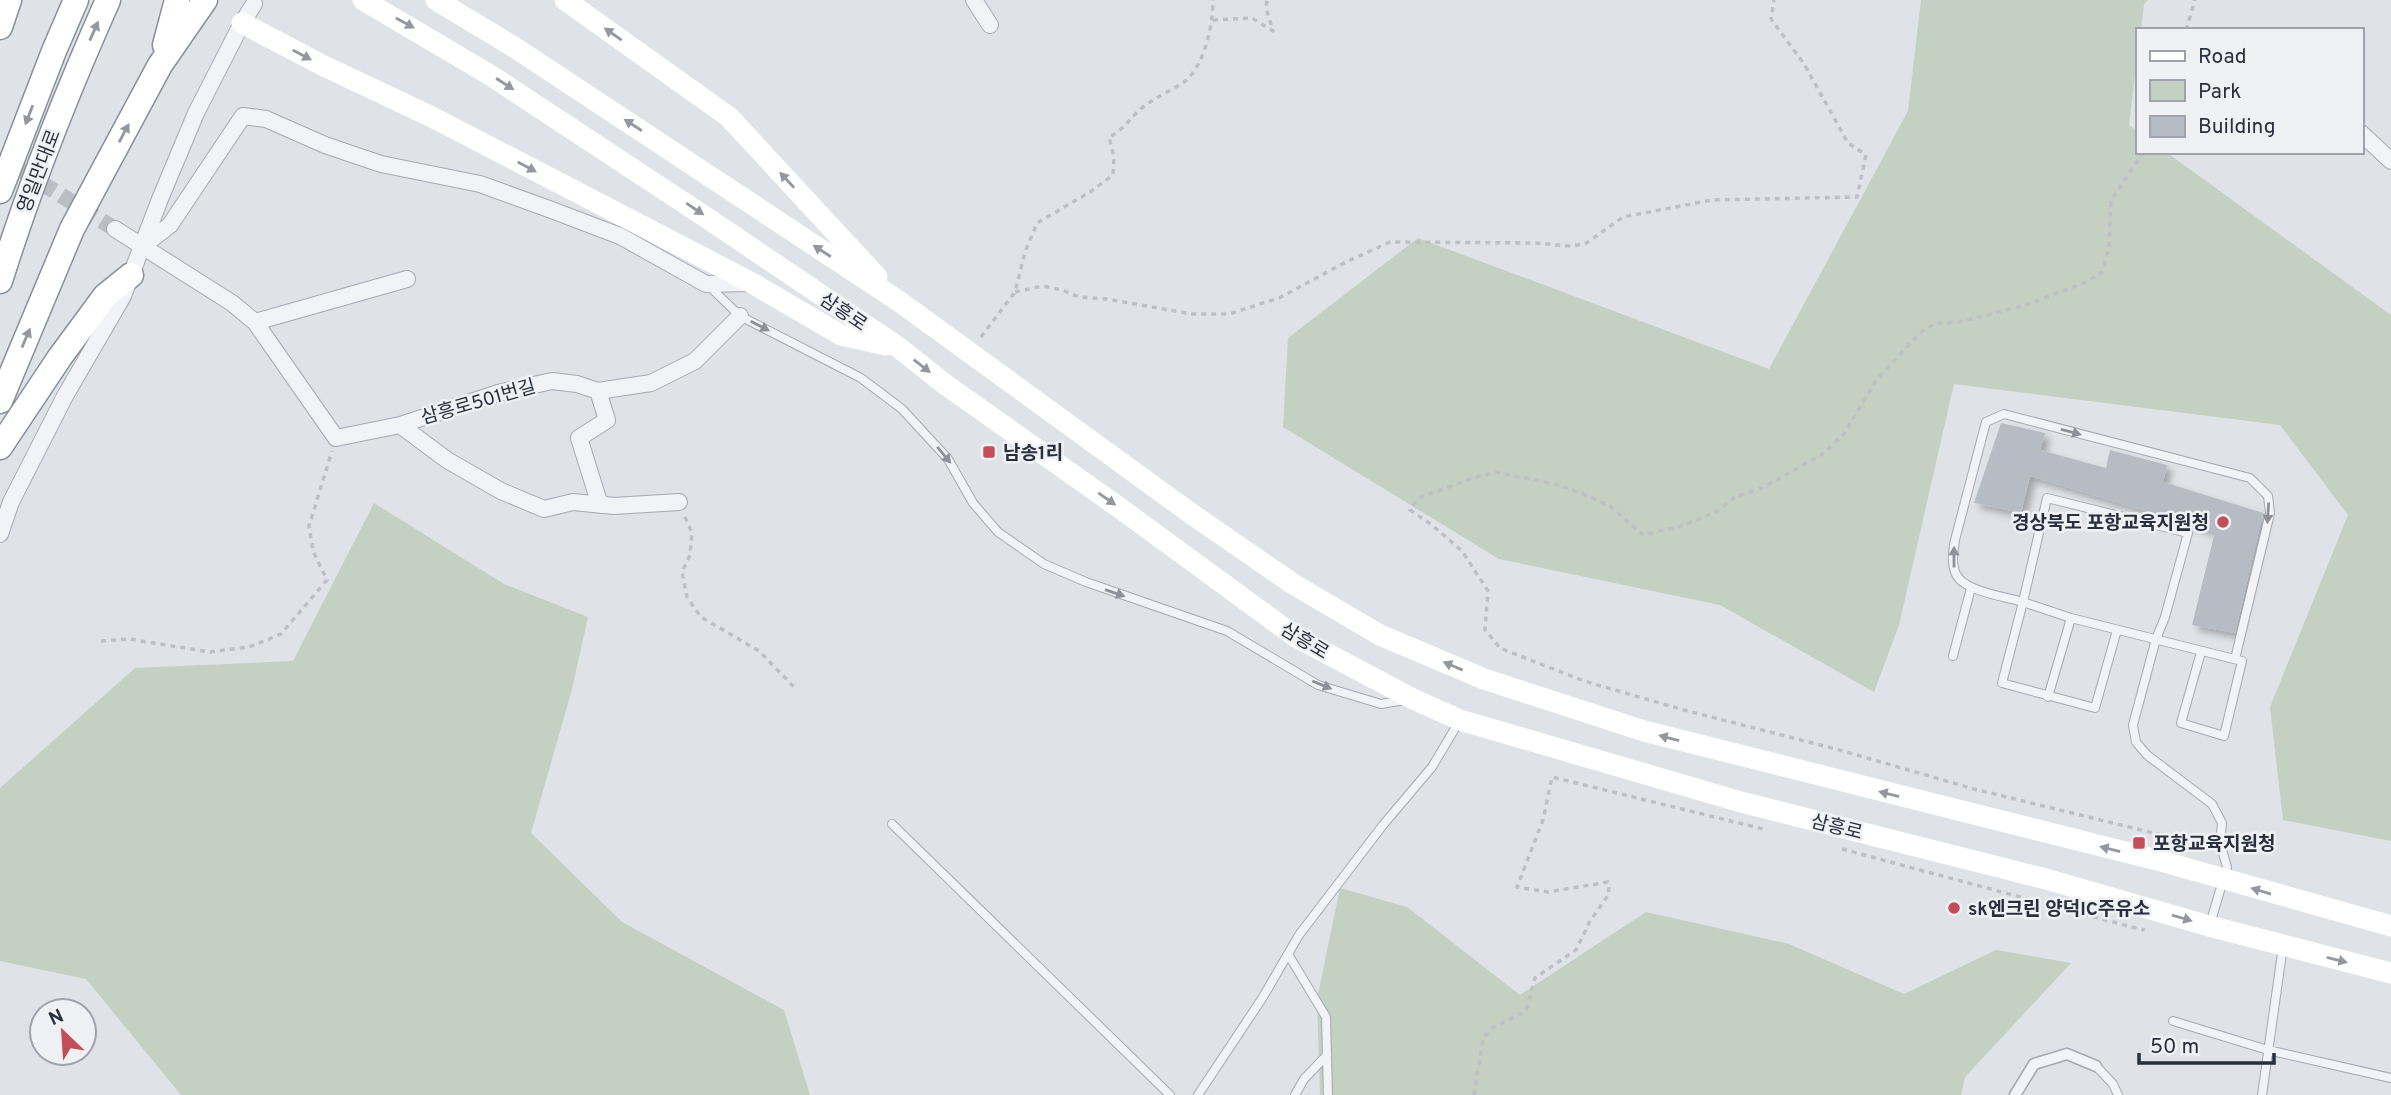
<svg xmlns="http://www.w3.org/2000/svg" width="2391" height="1095" font-family="Overpass,'Noto Sans KR',sans-serif">
	<defs>
		<filter id="shadow"><feDropShadow dx="5.5" dy="5.5" stdDeviation="3.5" flood-color="#0004"/></filter>
	</defs>
	<rect width="100%" height="100%" fill="#dfe2e7"/>
	<path fill="#c4d0c1" d="M 1921,0 L 2148,0 L 2144,4 L 2141,30 L 2137,30 L 2137,59 L 2129,125 L 2137,131 L 2137,152 L 2166,152 L 2391,315 L 2391,841 L 2283,820 L 2270,707 L 2348,515 L 2280,425 L 1954,384 L 1899,625 L 1874,692 L 1720,605 L 1499,559 L 1283,427 L 1288,338 L 1418,238 L 1769,369 L 1908,111 Z
		M 374,503 L 504,584 L 588,617 L 572,689 L 531,833 L 622,922 L 784,1010 L 810,1095 L 181,1095 L 86,979 L 0,961 L 0,788 L 135,668 L 293,661 Z
		M 1340,888 L 1407,907 L 1520,995 L 1646,912 L 1789,944 L 1904,994 L 1996,950 L 2071,963 L 1965,1077 L 1961,1095 L 1320,1095 L 1317,999 Z"/>
	<path fill="#b7bbc3" filter="url(#shadow)" d="M 2001,423 L 2045,433 L 2040,450 L 2106,468 L 2110,450 L 2167,465 L 2163,482 L 2263,513 L 2235,633 L 2192,625 L 2215,532 L 2030,476 L 2021,513 L 1974,503 Z"/>
	<g fill="none" stroke-linecap="round" stroke-linejoin="round">
		<path stroke="#bbbec5" stroke-width="16" stroke-dasharray="16 8" stroke-linecap="butt" d="M 0,157 L 115,229"/>
		<g stroke="#a5a9b1" stroke-width="10">
			<path id="service" d="M 709,286 L 740,316 L 861,378 L 902,409 L 948,459 L 973,503 L 998,532 L 1044,564 L 1086,582 L 1227,631 L 1318,685 L 1381,704 L 1405,700
				M 2117,630 L 2095,708 L 2002,683 L 2023,602 L 2071,618 L 2242,661 L 2224,736 L 2181,723 L 2201,652
				M 1953,656 L 1971,588
				M 2048,697 L 2071,618
				M 892,824 L 1170,1095
				M 2210,924 L 2227,867 L 2220,843 L 2222,823 L 2212,804 L 2147,755 L 2136,742 L 2133,725 L 2156,639 L 2165,617 L 2188,533 L 2047,498 L 2023,602 C 2006,597 1963,591 1956,574 C 1951,564 1953,551 1955,540 L 1986,422 L 2004,414 L 2250,478 L 2268,496 L 2270,513 L 2235,659
				M 1288,954 L 1326,1017 L 1328,1095
				M 2173,1021 L 2268,1050 L 2391,1078
				M 2096,1066 L 2113,1084 L 2118,1095
				M 1198,1095 L 1263,997 L 1299,935 L 1383,825 L 1432,767 L 1460,720
				M 1295,1095 L 1304,1079 L 1327,1055
				M 2262,1095 L 2283,946"/>
		</g>
		<g stroke="#a5a9b1" stroke-width="13">
			<path id="pedestrian" d="M 2015,1095 L 2034,1064 L 2067,1054 L 2096,1066"/>
		</g>
		<g stroke="#a5a9b1" stroke-width="18">
			<path id="minor" d="M 974,0 L 990,25
				M 2361,133 L 2391,161
				M 115,229 L 232,303 L 255,322 L 336,438 L 400,425 L 447,460 L 501,491 L 544,509 L 573,502 L 614,506 L 679,502
				M 143,246 L 170,225 L 243,116 L 266,119 L 325,145 L 381,164 L 480,184 L 549,209 L 620,236 L 706,284 L 749,283
				M 255,322 L 407,279
				M 598,391 L 607,420 L 579,438 L 600,505
				M 400,425 L 498,393 L 552,381 L 577,384 L 598,391 L 651,383 L 695,361 L 740,316
				M 0,534 L 11,502 L 65,396 L 123,296 L 160,199 L 196,113 L 242,23 L 254,4"/>
		</g>
		<g stroke="#888f9c" stroke-width="27">
			<path id="trunk" d="M 0,27 L 9,0
				M 165,45 L 177,0
				M 0,191 L 54,51 L 76,0
				M 0,281 C 30,185 67,92 108,0
				M 0,401 L 72,229 L 160,65 L 205,0
				M 0,447 L 60,357 L 105,296 L 131,275"/>
		</g>
		<path stroke="#bec0c6" stroke-width="3.5" stroke-dasharray="5 5" stroke-linecap="butt" d="M 1213,20 L 1252,18 L 1273,31 L 1266,8 L 1267,0
			M 2186,30 L 2195,0
			M 2144,152 L 2111,200 L 2109,247 L 2102,272 L 2086,282 L 2026,305 L 1959,322 L 1934,324 L 1920,333 L 1877,379 L 1844,434 L 1823,454 L 1762,488 L 1735,497 L 1718,511 L 1681,526 L 1643,535 L 1611,507 L 1593,498 L 1559,485 L 1497,472 L 1475,477 L 1419,498 L 1410,510 L 1432,525 L 1462,551 L 1488,591 L 1485,630 L 1500,648 L 1584,681 L 1684,710 L 1836,749 L 1974,789 L 2166,836 L 2165,842
			M 1015,292 L 1043,286 L 1062,290 L 1079,297 L 1107,299 L 1192,314 L 1229,314 L 1279,298 L 1346,262 L 1390,242 L 1536,243 L 1568,246 L 1585,244 L 1623,217 L 1712,200 L 1857,197 L 1866,155 L 1848,143 L 1804,64 L 1771,19 L 1774,0
			M 981,337 L 1015,292 L 1025,252 L 1037,223 L 1090,192 L 1113,175 L 1114,157 L 1109,137 C 1125,130 1132,114 1146,105 C 1158,96 1172,90 1184,82 C 1205,66 1213,24 1213,0
			M 685,517 L 692,533 L 690,555 L 682,572 L 687,597 L 701,617 L 759,651 L 794,687
			M 101,641 L 129,639 L 210,652 L 249,647 L 281,634 L 327,580 L 313,551 L 309,526 L 332,451
			M 1842,849 L 2143,930 L 2144,928
			M 1474,1095 L 1483,1039 L 1492,1028 L 1526,1011 L 1535,978 L 1576,950 L 1590,921 L 1609,894 L 1608,882 L 1548,892 L 1517,887 L 1543,820 L 1552,777 L 1763,829"/>
		<use href="#service" stroke="#f2f3f6" stroke-width="8"/>
		<use href="#pedestrian" stroke="#f2f3f6" stroke-width="10"/>
		<use href="#minor" stroke="#f2f3f6" stroke-width="16"/>
		<path stroke="#fff" stroke-width="21" d="M 363,0 L 490,75 L 704,216 L 898,347 L 946,385 L 1117,506 L 1296,637 L 1413,699 L 1460,720 L 1741,802 L 2046,879 L 2209,926 L 2391,973
			M 436,0 L 514,47 L 900,302 L 1186,510 L 1293,584 L 1380,635 L 1484,679 L 1644,731 L 2157,860 L 2391,926
			M 565,0 L 729,117 L 877,277
			M 242,23 L 322,65 L 432,117 L 752,283 L 841,335 L 886,345"/>
		<use href="#trunk" stroke="#fff" stroke-width="24"/>
	</g>
	<defs><path id="oneway-solid" d="M-6-.8H1V-3.2L6.5 0L1 3.2V.8H-6Z" transform="scale(1.75)"/></defs>
	<g fill="#94979e">
		<use href="#oneway-solid" transform="translate(405 23) rotate(29)"/>
		<use href="#oneway-solid" transform="translate(94 31) rotate(-66)"/>
		<use href="#oneway-solid" transform="translate(613 34) rotate(-145)"/>
		<use href="#oneway-solid" transform="translate(302 55) rotate(28)"/>
		<use href="#oneway-solid" transform="translate(505 84) rotate(33)"/>
		<use href="#oneway-solid" transform="translate(29 115) rotate(111)"/>
		<use href="#oneway-solid" transform="translate(633 125) rotate(-147)"/>
		<use href="#oneway-solid" transform="translate(124 133) rotate(-62)"/>
		<use href="#oneway-solid" transform="translate(527 167) rotate(28)"/>
		<use href="#oneway-solid" transform="translate(787 180) rotate(-133)"/>
		<use href="#oneway-solid" transform="translate(695 209) rotate(34)"/>
		<use href="#oneway-solid" transform="translate(822 251) rotate(-147)"/>
		<use href="#oneway-solid" transform="translate(26 338) rotate(-67)"/>
		<use href="#oneway-solid" transform="translate(922 366) rotate(38)"/>
		<use href="#oneway-solid" transform="translate(1107 499) rotate(35)"/>
		<use href="#oneway-solid" transform="translate(1453 666) rotate(-157)"/>
		<use href="#oneway-solid" transform="translate(1669 738) rotate(-165)"/>
		<use href="#oneway-solid" transform="translate(1889 794) rotate(-166)"/>
		<use href="#oneway-solid" transform="translate(2110 849) rotate(-166)"/>
		<use href="#oneway-solid" transform="translate(2261 891) rotate(-163)"/>
		<use href="#oneway-solid" transform="translate(2182 918) rotate(16)"/>
		<use href="#oneway-solid" transform="translate(2337 960) rotate(14)"/>
	</g>
	<g fill="#8e919a">
		<use href="#oneway-solid" transform="translate(760 326) rotate(27)"/>
		<use href="#oneway-solid" transform="translate(2071 432) rotate(15)"/>
		<use href="#oneway-solid" transform="translate(944 455) rotate(50)"/>
		<use href="#oneway-solid" transform="translate(2268 513) rotate(94)"/>
		<use href="#oneway-solid" transform="translate(1954 557) rotate(-90)"/>
		<use href="#oneway-solid" transform="translate(1115 593) rotate(19)"/>
		<use href="#oneway-solid" transform="translate(1322 685) rotate(22)"/>
	</g>
	<g fill="#c24f58" stroke="#eff1f5" stroke-width="2.5">
		<rect x="982" y="445" width="14" height="14" rx="3.5"/>
		<circle cx="2223" cy="522" r="7"/>
		<rect x="2132" y="836" width="14" height="14" rx="3.5"/>
		<circle cx="1954" cy="908" r="7"/>
	</g>
	<g text-anchor="middle" stroke-width="5" stroke-linejoin="round" paint-order="stroke">
		<g font-size="19" fill="#2a2f3d" stroke="#eff1f5">
			<text transform="translate(38 171) rotate(-69)" y="7">영일만대로</text>
			<text transform="translate(844 311) rotate(34)" y="7">삼흥로</text>
			<text transform="translate(478 401) rotate(-16)" y="7">삼흥로501번길</text>
			<text transform="translate(1305 640) rotate(31)" y="7">삼흥로</text>
			<text transform="translate(1837 826) rotate(14)" y="7">삼흥로</text>
		</g>
		<g font-size="19" font-weight="bold" fill="#2a2f3d" stroke="#eff1f5" text-anchor="start">
			<text x="1003" y="459">남송1리</text>
			<text x="2209" y="529" text-anchor="end">경상북도 포항교육지원청</text>
			<text x="2153" y="850">포항교육지원청</text>
			<text x="1968" y="915">sk엔크린 양덕IC주유소</text>
		</g>
	</g>
	<rect x="2136" y="28" width="228" height="126" fill="#eff1f5" stroke="#a0a3ab" stroke-width="2"/>
	<rect x="2150" y="51" width="35" height="10" fill="#ffffff" stroke="#a0a3ab" stroke-width="2"/>
	<text x="2198" y="63" font-size="21" fill="#2a2f3d">Road</text>
	<rect x="2150" y="80" width="35" height="21" fill="#c4d0c1" stroke="#a0a3ab" stroke-width="2"/>
	<text x="2198" y="98" font-size="21" fill="#2a2f3d">Park</text>
	<rect x="2150" y="116" width="35" height="21" fill="#b7bbc3" stroke="#a0a3ab" stroke-width="2"/>
	<text x="2198" y="133" font-size="21" fill="#2a2f3d">Building</text>
	<g transform="translate(63 1032) rotate(335)"><circle r="33" fill="#eff1f5" stroke="#a0a3ab" stroke-width="2"/>
	<path d="M0-5L12 26L0 18L-12 26Z" fill="#c24f58"/>
	<text y="-10" font-size="19" font-weight="bold" text-anchor="middle" fill="#2a2f3d">N</text>
	</g>
	<path d="M2139 1053v10h135v-10" fill="none" stroke="#2a2f3d" stroke-width="3.5"/>
	<text x="2150" y="1053" font-size="21" fill="#2a2f3d" stroke="#eff1f5" stroke-width="5" paint-order="stroke">50 m</text>
</svg>
